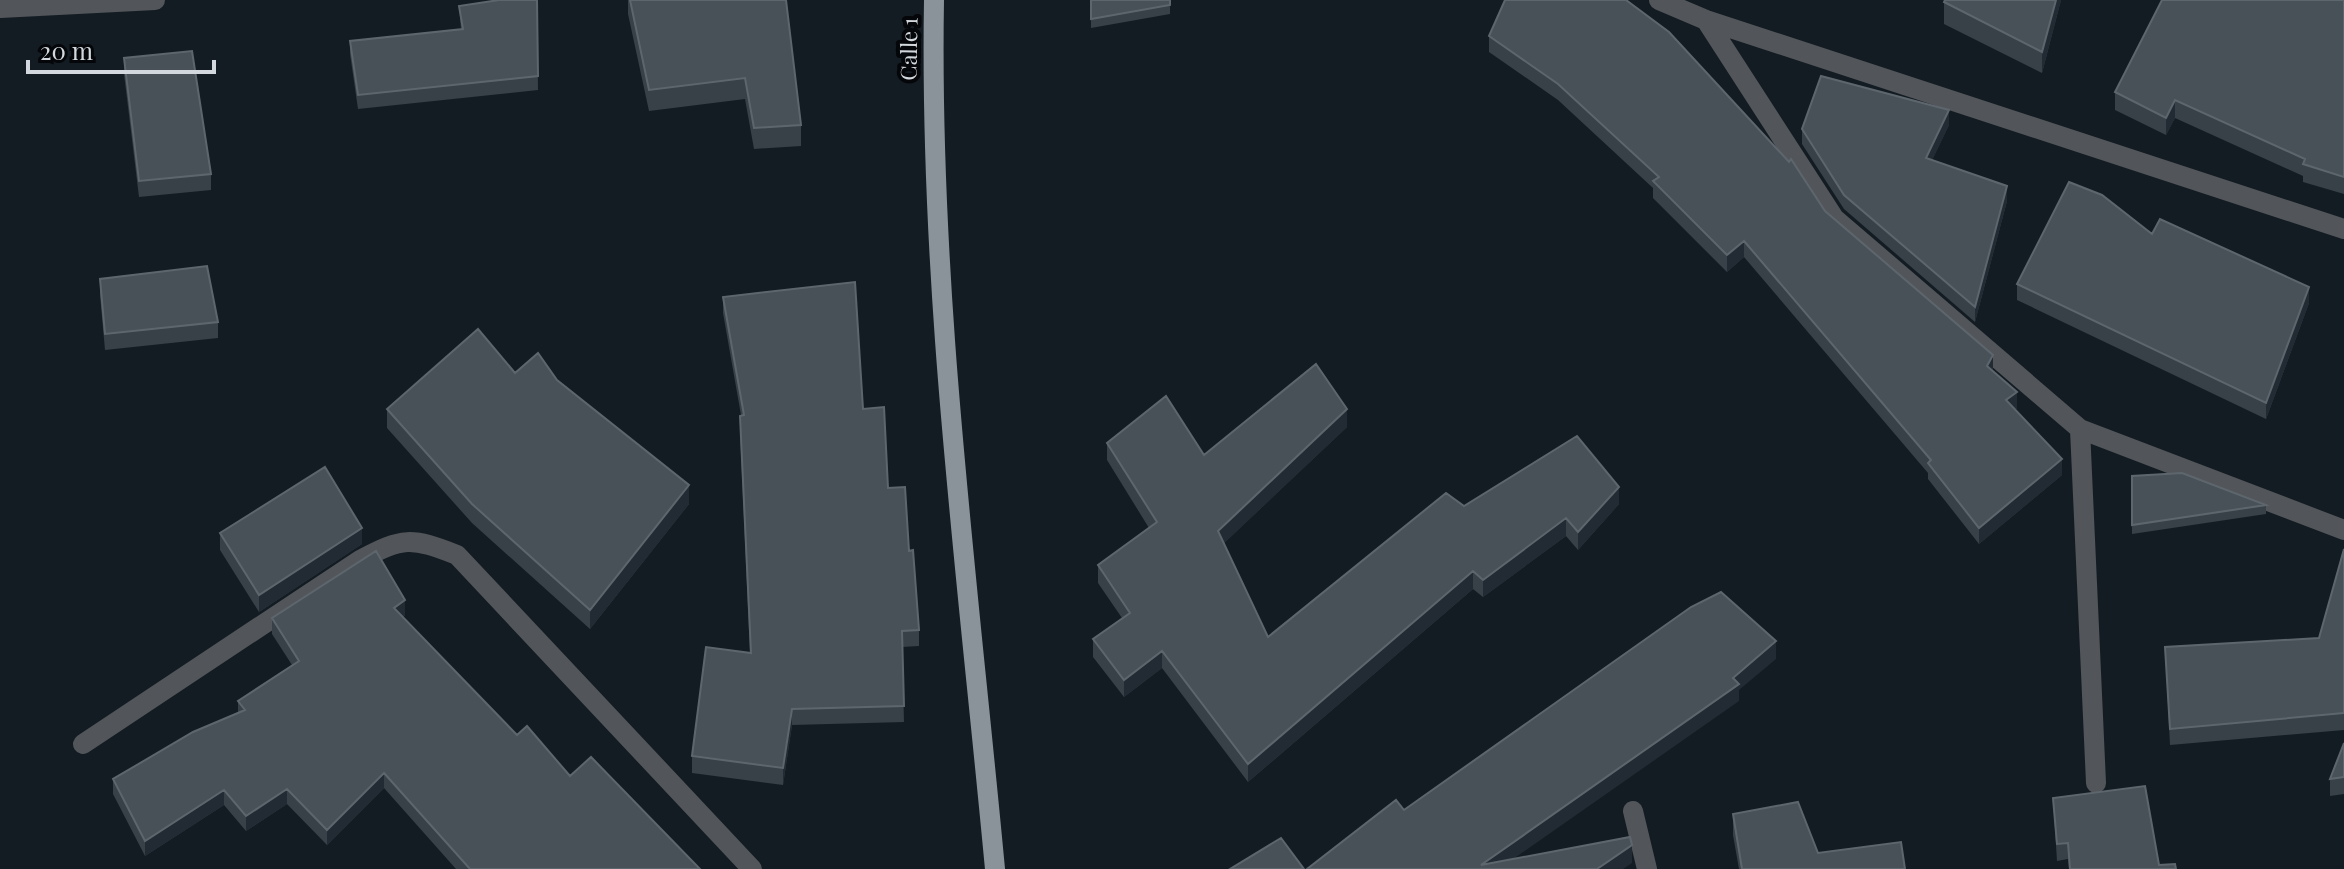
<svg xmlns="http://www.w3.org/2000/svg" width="2344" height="869" font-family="'Playfair Display',serif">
	<rect width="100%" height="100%" fill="#141c23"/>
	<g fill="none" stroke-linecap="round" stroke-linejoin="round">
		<path stroke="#52565a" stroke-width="20" d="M 1659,0 L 1706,20 L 2344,229
			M 0,8 L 155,0
			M 1706,20 L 1834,218 L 2080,429 L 2344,530
			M 2080,429 L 2096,783
			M 83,744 L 360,560 C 403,537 411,537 457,555 L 752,869
			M 1633,811 L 1647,869"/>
		<path stroke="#8a939a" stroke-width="20" d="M 934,0 C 929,290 968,580 995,869"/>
	</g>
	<path fill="#384048" d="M 537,0 L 538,90 L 358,109 L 350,54 L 350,41 L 461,29 L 459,6 Z
		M 628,0 L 786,0 L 801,125 L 801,146 L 754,149 L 745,99 L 649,111 L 628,14 Z
		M 1091,0 L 1170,5 L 1170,14 L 1091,28 Z
		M 2061,0 L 2042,73 L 1944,24 L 1944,2 Z
		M 2344,0 L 2344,194 L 2303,182 L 2303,176 L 2175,118 L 2166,135 L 2115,110 L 2115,92 Z
		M 1489,36 L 1825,211 L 1993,371 L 2017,408 L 2015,410 L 2062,475 L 1979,544 L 1928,479 L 1928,473 L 1744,257 L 1727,272 L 1653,198 L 1653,188 L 1558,100 L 1489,52 Z
		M 124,58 L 211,174 L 211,190 L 139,197 L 124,74 Z
		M 1949,125 L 1932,160 L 2007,201 L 1975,322 L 1844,209 L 1802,144 L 1802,129 Z
		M 2152,234 L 2309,303 L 2266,419 L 2017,300 L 2017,284 Z
		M 100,279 L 218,322 L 218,338 L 105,350 L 100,295 Z
		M 723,297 L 863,409 L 909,551 L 919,630 L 919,646 L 902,647 L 904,722 L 792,725 L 783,785 L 692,773 L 692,756 L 750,653 L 740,432 L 741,415 L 723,313 Z
		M 515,373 L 557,380 L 689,504 L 590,629 L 472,523 L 387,428 L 387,409 Z
		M 1347,427 L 1224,543 L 1268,637 L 1464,506 L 1619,504 L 1578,550 L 1566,536 L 1483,597 L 1473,589 L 1248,782 L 1162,668 L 1124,697 L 1093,657 L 1093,639 L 1122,618 L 1098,583 L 1098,565 L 1149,528 L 1107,460 L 1107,443 L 1204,455 Z
		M 2132,476 L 2266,505 L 2266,514 L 2132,534 Z
		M 220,533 L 362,544 L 259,612 L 220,550 Z
		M 2344,549 L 2344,730 L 2170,745 L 2165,647 L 2319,638 Z
		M 405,615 L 403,617 L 517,735 L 570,776 L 700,869 L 456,869 L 384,788 L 327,845 L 287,804 L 246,831 L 224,805 L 145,856 L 113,794 L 113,779 L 238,712 L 238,701 L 292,665 L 272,634 L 272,618 Z
		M 2344,743 L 2344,794 L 2330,796 L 2330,779 Z
		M 2053,798 L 2159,865 L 2176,869 L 2069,869 L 2068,859 L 2057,861 Z
		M 1733,814 L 1818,853 L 1905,869 L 1739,869 L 1733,835 Z"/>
	<path fill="#222b33" d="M 2056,0 L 2061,0 L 2042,73 L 2042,52 Z
		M 2175,100 L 2175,118 L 2166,135 L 2166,118 Z
		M 1949,110 L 1949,125 L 1926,173 L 1926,158 Z
		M 2007,186 L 2007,201 L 1975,322 L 1975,307 Z
		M 1744,241 L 1744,257 L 1727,272 L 1727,255 Z
		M 2309,287 L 2309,303 L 2266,419 L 2266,403 Z
		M 1993,355 L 1993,372 L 1987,366 Z
		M 2017,392 L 2017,408 L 2006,417 L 2006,400 Z
		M 1347,409 L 1347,427 L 1218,549 L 1218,531 Z
		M 2062,459 L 2062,475 L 1979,544 L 1979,528 Z
		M 689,485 L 689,504 L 590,629 L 590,610 Z
		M 1619,487 L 1619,504 L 1578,550 L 1578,532 Z
		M 1566,518 L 1566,536 L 1483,597 L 1483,580 Z
		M 362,528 L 362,544 L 259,612 L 259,595 Z
		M 1473,571 L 1473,589 L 1248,782 L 1248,764 Z
		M 405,600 L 405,615 L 394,623 L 394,608 Z
		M 1776,641 L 1776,659 L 1739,690 L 1739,701 L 1499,869 L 1481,865 L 1733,678 Z
		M 1162,651 L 1162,668 L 1124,697 L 1124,680 Z
		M 792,709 L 792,725 L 783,785 L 783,768 Z
		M 384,773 L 384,788 L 327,845 L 327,830 Z
		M 287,789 L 287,804 L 246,831 L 246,816 Z
		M 224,790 L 224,805 L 145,856 L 145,841 Z
		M 1632,845 L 1632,863 L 1623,869 L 1597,869 Z"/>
	<path fill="#485158" stroke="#5e666d" stroke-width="2" d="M 499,0 L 537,0 L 538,76 L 358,95 L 350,41 L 463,29 L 459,6 Z
		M 630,0 L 786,0 L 801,125 L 754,128 L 745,78 L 649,90 Z
		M 1091,0 L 1170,0 L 1170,5 L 1091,19 Z
		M 1505,0 L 1626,0 L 1669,32 L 1789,162 L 1791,159 L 1825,211 L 1993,355 L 1987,366 L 2017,392 L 2006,400 L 2062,459 L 1979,528 L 1928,463 L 1931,460 L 1744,241 L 1727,255 L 1653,181 L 1659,177 L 1558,84 L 1489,36 Z
		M 1945,0 L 2056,0 L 2042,52 L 1944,2 Z
		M 2162,0 L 2344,0 L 2344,177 L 2303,164 L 2305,159 L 2175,100 L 2166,118 L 2115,92 Z
		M 192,51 L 211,174 L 139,181 L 124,58 Z
		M 1821,76 L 1949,110 L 1926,158 L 2007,186 L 1975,307 L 1844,195 L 1802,129 Z
		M 2069,182 L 2102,195 L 2152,234 L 2160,219 L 2309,287 L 2266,403 L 2017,284 Z
		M 207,266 L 218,322 L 105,334 L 100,279 Z
		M 855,282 L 863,409 L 884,407 L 888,488 L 905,487 L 909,551 L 913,550 L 919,630 L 902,631 L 904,706 L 792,709 L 783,768 L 692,756 L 706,647 L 751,653 L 740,416 L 744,415 L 723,297 Z
		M 478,329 L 515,373 L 538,353 L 557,380 L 689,485 L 590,610 L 472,504 L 387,409 Z
		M 1316,364 L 1347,409 L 1218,531 L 1268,637 L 1446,493 L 1464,506 L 1577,436 L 1619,487 L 1578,532 L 1566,518 L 1483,580 L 1473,571 L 1248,764 L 1162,651 L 1124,680 L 1093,639 L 1130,613 L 1098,565 L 1157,522 L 1107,443 L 1166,396 L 1204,455 Z
		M 325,467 L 362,528 L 259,595 L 220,533 Z
		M 2182,473 L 2266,505 L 2132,525 L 2132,476 Z
		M 2344,549 L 2344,713 L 2170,729 L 2165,647 L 2319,638 Z
		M 376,551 L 405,600 L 394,608 L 517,735 L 527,726 L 570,776 L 591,757 L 700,869 L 470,869 L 384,773 L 327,830 L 287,789 L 246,816 L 224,790 L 145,841 L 113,779 L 193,732 L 245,710 L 238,701 L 299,661 L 272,618 Z
		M 1721,592 L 1776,641 L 1733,678 L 1739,684 L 1481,865 L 1630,837 L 1632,845 L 1597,869 L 1307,869 L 1396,800 L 1404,810 L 1691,607 Z
		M 2344,743 L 2344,777 L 2330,779 Z
		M 2145,786 L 2159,865 L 2175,864 L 2176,869 L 2070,869 L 2068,843 L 2057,844 L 2053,798 Z
		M 1798,802 L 1818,853 L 1901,842 L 1905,869 L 1742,869 L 1733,814 Z
		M 1281,838 L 1304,869 L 1230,869 Z"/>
	<g text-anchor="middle" stroke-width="8" stroke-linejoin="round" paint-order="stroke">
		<g font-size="22" fill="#d2d8dd" stroke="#040609">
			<text transform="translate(909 49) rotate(-89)" y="8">Calle 1</text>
		</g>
	</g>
	<path d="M28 60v12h186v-12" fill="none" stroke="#d2d8dd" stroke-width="4"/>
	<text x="40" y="60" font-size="24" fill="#d2d8dd" stroke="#040609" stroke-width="6" paint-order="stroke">20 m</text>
</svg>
